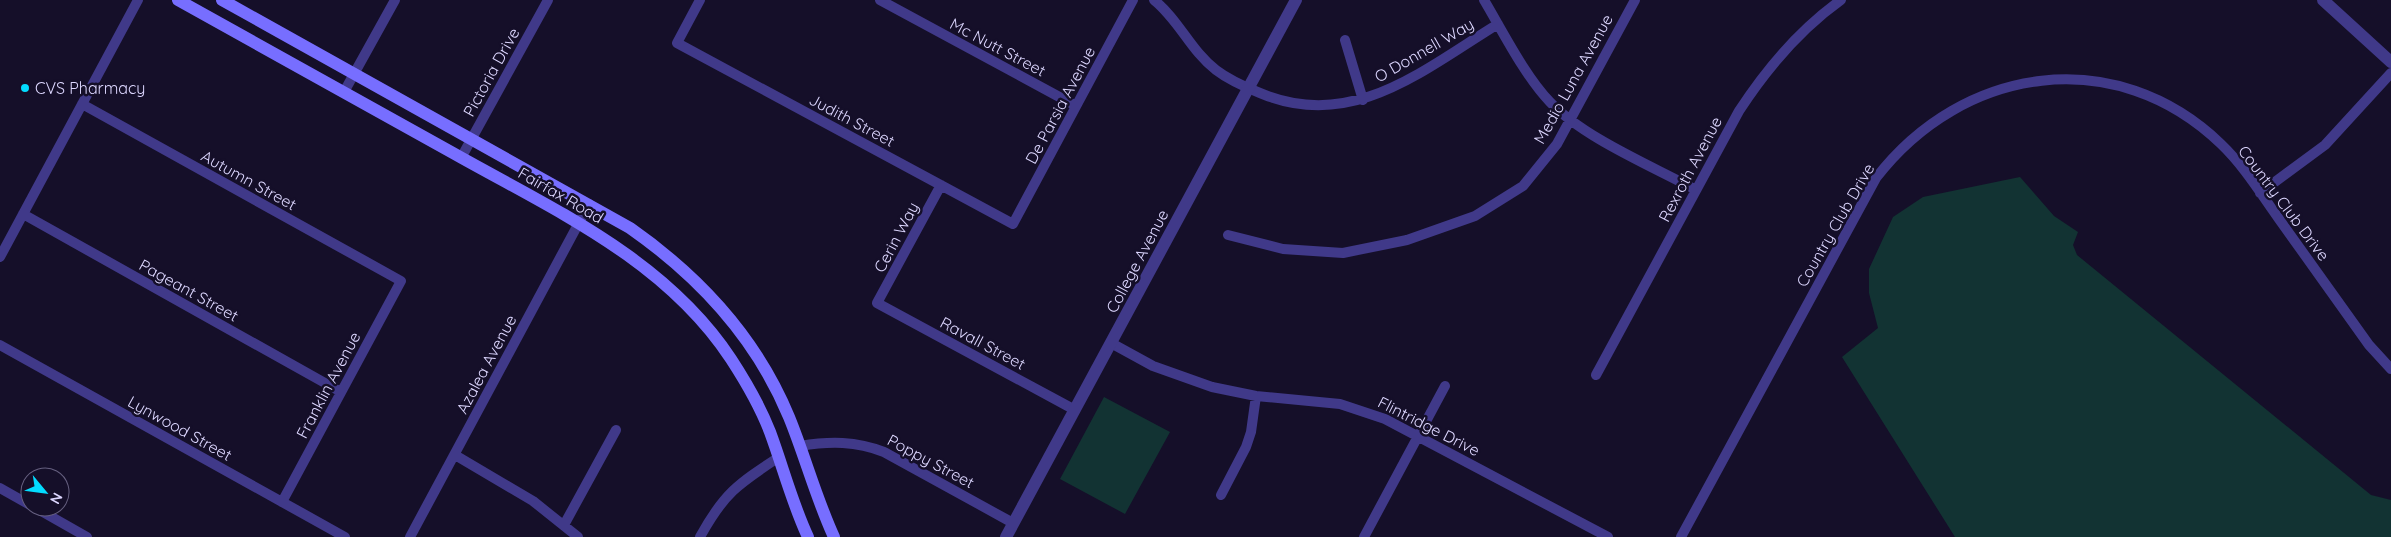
<svg xmlns="http://www.w3.org/2000/svg" width="2391" height="537" font-family="Quicksand,sans-serif">
	<rect width="100%" height="100%" fill="#150f29"/>
	<path fill="#123333" d="M 2020,177 L 2054,216 L 2078,232 L 2073,245 L 2077,255 L 2371,495 L 2391,500 L 2391,537 L 1955,537 L 1842,357 L 1878,328 L 1869,293 L 1869,269 L 1893,217 L 1923,197 Z
		M 1104,397 L 1170,432 L 1125,514 L 1060,479 Z"/>
	<g fill="none" stroke-linecap="round" stroke-linejoin="round">
		<path stroke="#403989" stroke-width="10" d="M 700,0 L 677,43 L 1013,224 L 1133,0
			M 880,0 L 1076,106
			M 1154,0 C 1179,20 1191,51 1216,70 C 1229,80 1245,87 1260,93 C 1352,132 1423,70 1498,24
			M 1484,0 C 1503,32 1525,76 1550,102 C 1584,138 1652,166 1696,190
			M 1345,40 L 1363,100
			M 344,92 L 395,0
			M 82,104 L 401,281 L 282,502
			M 461,158 L 548,0
			M 941,185 L 877,303 L 1075,410
			M 2260,193 L 2325,145 L 2391,73
			M 23,214 L 341,392
			M 1228,235 L 1283,249 L 1343,253 L 1407,240 L 1475,216 L 1523,186 L 1557,144 L 1635,0
			M 0,257 L 138,0
			M 1111,343 L 1153,366 L 1212,387 L 1256,396 L 1340,404 L 1385,419 L 1608,537
			M 0,345 L 345,537
			M 1596,375 L 1739,111 C 1767,68 1799,30 1841,0
			M 800,446 C 830,441 856,441 884,452 L 1013,523
			M 455,455 L 533,501 L 578,537
			M 0,488 L 30,505
			M 1221,495 L 1246,447 L 1251,432 L 1256,396
			M 34,507 L 87,537
			M 564,525 L 616,430
			M 410,537 L 589,204
			M 700,537 C 724,493 738,484 779,457
			M 1364,537 L 1445,386
			M 1681,537 L 1876,178 C 1963,65 2116,43 2221,144 C 2244,166 2261,194 2279,219 C 2309,261 2339,303 2369,345 L 2391,369"/>
		<path stroke="#403989" stroke-width="12" d="M 2323,0 L 2391,62
			M 1006,537 L 1296,0"/>
		<path stroke="#776eff" stroke-width="12" d="M 178,0 C 270,51 362,102 453,153 C 554,210 665,259 731,359 C 746,382 760,406 770,432 C 783,467 792,503 808,537
			M 222,0 L 630,228 C 700,277 756,337 789,417 C 805,456 816,498 834,537"/>
	</g>
	<circle fill="#03dcff" stroke="#150f29" stroke-width="2" cx="25" cy="88" r="5"/>
	<g text-anchor="middle" stroke-width="5" stroke-linejoin="round" paint-order="stroke">
		<g font-size="16" fill="#ddd7ff" stroke="#150f29">
			<text transform="translate(998 47) rotate(28)" y="6">Mc Nutt Street</text>
			<text transform="translate(1424 50) rotate(-30)" y="6">O Donnell Way</text>
			<text transform="translate(491 72) rotate(-61)" y="6">Pictoria Drive</text>
			<text transform="translate(1573 79) rotate(-61)" y="6">Medio Luna Avenue</text>
			<text transform="translate(1060 105) rotate(-62)" y="6">De Parsia Avenue</text>
			<text transform="translate(852 120) rotate(28)" y="6">Judith Street</text>
			<text transform="translate(1690 169) rotate(-62)" y="6">Rexroth Avenue</text>
			<text transform="translate(249 180) rotate(29)" y="6">Autumn Street</text>
			<text transform="translate(561 195) rotate(30)" y="6">Fairfax Road</text>
			<text transform="translate(2284 203) rotate(53)" y="6">Country Club Drive</text>
			<text transform="translate(1835 225) rotate(-60)" y="6">Country Club Drive</text>
			<text transform="translate(896 237) rotate(-62)" y="6">Cerin Way</text>
			<text transform="translate(1137 261) rotate(-62)" y="6">College Avenue</text>
			<text transform="translate(189 290) rotate(29)" y="6">Pageant Street</text>
			<text transform="translate(983 343) rotate(28)" y="6">Ravall Street</text>
			<text transform="translate(486 364) rotate(-62)" y="6">Azalea Avenue</text>
			<text transform="translate(328 385) rotate(-62)" y="6">Franklin Avenue</text>
			<text transform="translate(1429 426) rotate(27)" y="6">Flintridge Drive</text>
			<text transform="translate(180 428) rotate(29)" y="6">Lynwood Street</text>
			<text transform="translate(931 461) rotate(28)" y="6">Poppy Street</text>
		</g>
		<g font-size="16" fill="#ddd7ff" stroke="#150f29" text-anchor="start">
			<text x="35" y="94">CVS Pharmacy</text>
		</g>
	</g>
	<g transform="translate(45 492) rotate(119)"><circle r="24" fill="#150f29" stroke="#655f7f"/>
	<path d="M0-4L9 19L0 12L-9 19Z" fill="#03dcff"/>
	<text y="-8" font-size="14" font-weight="bold" text-anchor="middle" fill="#ddd7ff">N</text>
	</g>
</svg>
